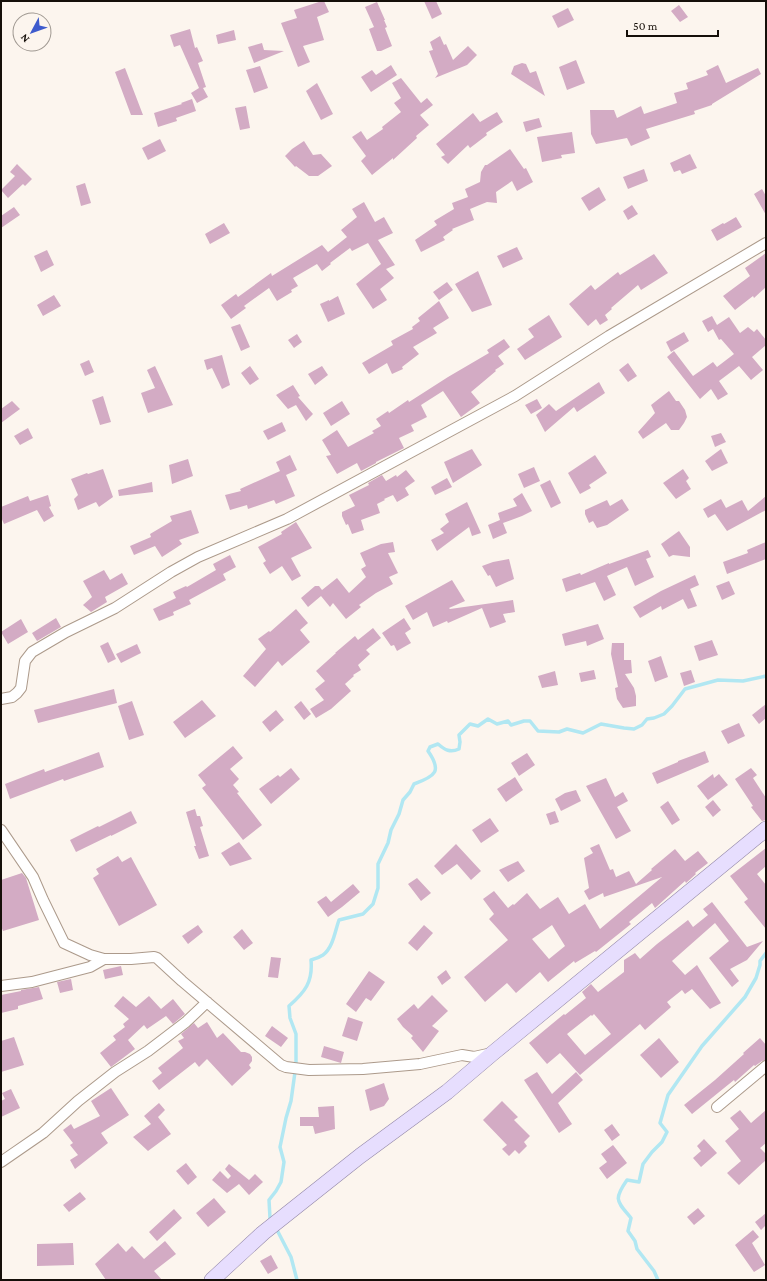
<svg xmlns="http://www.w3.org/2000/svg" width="767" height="1281" font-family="'Crimson Pro',serif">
	<rect width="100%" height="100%" fill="#fcf5ee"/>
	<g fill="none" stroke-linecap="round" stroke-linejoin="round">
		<path stroke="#b1e7f2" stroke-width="3.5" d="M 296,1063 L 296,1034 L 290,1018 L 289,1006 C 305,992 313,982 311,960 C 315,959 320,957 323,955 C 333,948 335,931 339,920 L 363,914 L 373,904 L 378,888 L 378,864 L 388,843 L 391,830 L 399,814 L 403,800 L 410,792 L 414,784 C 436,776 442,771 428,751 L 430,747 L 438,744 C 445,750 450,753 459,749 L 460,742 L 459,735 L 470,724 L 478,726 L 488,719 L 497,724 L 508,721 L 511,725 L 524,721 L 530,721 L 538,731 L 559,732 L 567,729 L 583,733 L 601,724 L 624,728 L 634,729 L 642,725 L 647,719 L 654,718 L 664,714 L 672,706 L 685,689 L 718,680 L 743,681 L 766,676
			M 272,1221 L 270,1218 L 269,1200 L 276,1191 L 281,1182 L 284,1162 L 280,1147 L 286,1118 L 291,1101 L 295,1072
			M 276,1228 L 291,1257 L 297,1280
			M 658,1280 L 654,1271 L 637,1249 L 635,1241 L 628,1231 L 631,1218 C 617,1201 613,1200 627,1180 L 639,1182 L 643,1164 L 652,1152 L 662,1142 L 667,1132 L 660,1123 L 668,1095 L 702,1046 L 745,997 L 756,978 L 760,965 L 760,961 L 766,953"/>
	</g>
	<path fill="#d3abc4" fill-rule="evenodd" d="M 322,1 L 324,1 L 329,12 L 317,17 L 324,40 L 303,46 L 310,62 L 298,67 L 281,23 L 297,18 L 294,10 Z
		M 424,1 L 436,1 L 442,14 L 432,19 Z
		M 377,2 L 385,20 L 384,20 L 387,27 L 385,28 L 392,46 L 381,51 L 377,51 L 369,29 L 374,27 L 365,7 Z
		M 679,5 L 688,17 L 680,22 L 671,11 Z
		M 568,8 L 574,20 L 558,28 L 552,16 Z
		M 190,29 L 195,48 L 197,47 L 203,61 L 198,63 L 206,87 L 203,88 L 208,97 L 197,103 L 191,93 L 199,88 L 180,45 L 174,47 L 170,35 Z
		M 234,30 L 236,40 L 218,44 L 216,35 Z
		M 440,36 L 444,45 L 446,44 L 453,60 L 468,46 L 477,55 L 467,65 L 435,78 L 438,74 L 429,51 L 433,50 L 430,42 Z
		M 262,43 L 264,50 L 284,51 L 254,63 L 248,47 Z
		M 576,60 L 585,83 L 567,90 L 559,67 Z
		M 522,63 L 526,64 L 530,73 L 536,71 L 545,96 L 511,74 L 514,66 Z
		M 391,65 L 397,75 L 371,92 L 361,77 L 372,70 L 376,75 Z
		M 718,65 L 726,83 L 758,68 L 761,74 L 712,104 L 712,105 L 694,111 L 695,114 L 646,129 L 650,138 L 631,146 L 627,138 L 596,144 L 591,134 L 590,110 L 614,110 L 617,118 L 641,106 L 644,114 L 677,103 L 674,93 L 688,89 L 686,83 L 708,75 L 706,71 Z
		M 260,66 L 268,88 L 254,93 L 246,70 Z
		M 125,68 L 143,115 L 131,115 L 115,72 Z
		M 401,78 L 421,103 L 427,98 L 433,105 L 420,115 L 429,125 L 416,136 L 417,138 L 393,160 L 393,158 L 372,175 L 361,161 L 366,156 L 352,137 L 361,131 L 367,140 L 383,129 L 382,127 L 401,112 L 394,103 L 401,98 L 392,83 Z
		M 317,83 L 333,114 L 321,120 L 306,91 Z
		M 192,99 L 196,111 L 176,118 L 177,121 L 158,127 L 154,113 L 182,104 L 181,103 Z
		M 246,106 L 250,128 L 240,130 L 235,108 Z
		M 497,112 L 503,122 L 486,133 L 487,135 L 470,148 L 468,145 L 448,164 L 441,157 L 445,155 L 436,144 L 473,113 L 480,122 Z
		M 539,118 L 542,127 L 526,132 L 523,122 Z
		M 572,132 L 575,153 L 561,155 L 562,158 L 542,162 L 537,137 Z
		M 160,139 L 166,151 L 148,160 L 142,148 Z
		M 304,141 L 313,155 L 321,154 L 332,166 L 318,176 L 309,176 L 296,166 L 295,167 L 285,156 L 292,149 Z
		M 510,149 L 524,169 L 526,168 L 533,182 L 517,191 L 512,181 L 496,192 L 497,203 L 487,202 L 470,209 L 474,220 L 452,229 L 453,230 L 443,237 L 445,240 L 421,252 L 415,240 L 437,225 L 434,221 L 454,209 L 452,203 L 468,197 L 465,189 L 480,182 L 481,172 L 485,165 L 487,165 Z
		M 690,154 L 697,168 L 682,174 L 680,170 L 674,172 L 670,163 Z
		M 17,164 L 32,179 L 25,186 L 23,184 L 8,198 L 1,190 L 15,176 L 10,172 Z
		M 644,169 L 648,181 L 628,189 L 623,177 Z
		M 85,183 L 91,203 L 81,206 L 76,186 Z
		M 599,187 L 606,200 L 589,211 L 581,198 Z
		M 762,189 L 766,196 L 766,215 L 754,194 Z
		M 364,202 L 375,222 L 384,217 L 393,233 L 378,240 L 395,265 L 386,269 L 394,278 L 380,289 L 387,300 L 373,309 L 356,284 L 381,264 L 368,243 L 352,251 L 350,248 L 330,263 L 331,264 L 322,271 L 317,264 L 293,278 L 298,286 L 291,290 L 292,292 L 277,301 L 269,288 L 244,306 L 246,308 L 231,319 L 221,305 L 236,294 L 238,297 L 271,273 L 272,276 L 322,245 L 328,252 L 347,237 L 341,230 L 357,217 L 352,209 Z
		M 632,205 L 638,214 L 628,220 L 623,211 Z
		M 14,207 L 20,215 L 1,228 L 1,216 Z
		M 736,217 L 742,227 L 717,241 L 711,230 L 723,223 L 724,224 Z
		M 224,223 L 230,233 L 210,244 L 205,234 Z
		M 517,247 L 523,259 L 503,268 L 497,256 Z
		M 47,250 L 54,265 L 41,272 L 34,256 Z
		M 766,253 L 766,287 L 754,298 L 753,296 L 735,310 L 723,296 L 750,276 L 745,268 Z
		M 654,254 L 668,273 L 641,290 L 638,285 L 611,308 L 612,309 L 605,315 L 608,320 L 600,325 L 596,319 L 588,326 L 569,304 L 591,285 L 595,290 L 618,272 L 620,275 Z
		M 478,271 L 492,305 L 472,312 L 455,284 Z
		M 447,282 L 453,290 L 439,300 L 433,292 Z
		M 54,295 L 61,306 L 43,316 L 37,305 Z
		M 338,296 L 345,314 L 328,322 L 320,304 L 329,300 L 329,301 Z
		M 439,301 L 449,318 L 433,328 L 437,333 L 413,347 L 419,354 L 402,367 L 403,369 L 392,374 L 387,363 L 369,374 L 362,363 L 393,345 L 391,341 L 413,329 L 412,327 L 420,321 L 418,318 Z
		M 549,315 L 562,337 L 525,360 L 517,349 L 534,337 L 528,329 Z
		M 712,316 L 717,325 L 729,317 L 740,333 L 748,327 L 754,332 L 757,329 L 766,340 L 766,345 L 752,357 L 763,370 L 751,380 L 739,366 L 719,381 L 728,394 L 718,400 L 711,389 L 700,399 L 667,357 L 674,351 L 693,376 L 713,362 L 717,367 L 734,354 L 721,339 L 719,340 L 713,329 L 708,332 L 702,321 Z
		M 240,324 L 250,347 L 241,351 L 231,327 Z
		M 684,332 L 689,341 L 671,352 L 666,342 Z
		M 297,334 L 302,342 L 294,348 L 288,340 Z
		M 504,339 L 510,347 L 498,356 L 504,364 L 495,370 L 496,371 L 471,392 L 480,403 L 461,417 L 443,391 L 421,405 L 427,417 L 411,425 L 414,431 L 399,438 L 404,448 L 376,462 L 376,463 L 361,471 L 357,463 L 337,474 L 326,456 L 331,455 L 322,440 L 337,430 L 348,447 L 374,433 L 372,431 L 381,426 L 376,419 L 388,411 L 389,413 L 408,400 L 409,402 L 448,377 L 489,353 L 487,350 Z
		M 222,355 L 230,385 L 222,389 L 212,368 L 207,370 L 204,360 Z
		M 89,360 L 94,372 L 85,376 L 80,364 Z
		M 628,363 L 637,376 L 628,382 L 619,370 Z
		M 155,366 L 173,405 L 148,413 L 141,393 L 155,388 L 147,370 Z
		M 250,366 L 259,379 L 250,385 L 241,373 Z
		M 322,366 L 328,375 L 315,385 L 308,374 Z
		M 599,382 L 605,393 L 577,412 L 574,407 L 545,432 L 536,415 L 549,404 L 556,411 Z
		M 293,385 L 300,396 L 298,397 L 313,414 L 306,421 L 296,405 L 288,409 L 276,395 Z
		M 669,391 L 676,401 L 679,401 L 685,410 L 687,417 L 684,423 L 679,430 L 671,430 L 666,423 L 643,439 L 638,432 L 655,413 L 651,405 Z
		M 103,396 L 111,422 L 100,425 L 92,400 Z
		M 537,399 L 542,408 L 531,414 L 525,405 Z
		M 12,401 L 20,409 L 1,423 L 1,409 Z
		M 342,401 L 350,414 L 331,426 L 323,413 Z
		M 282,422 L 286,431 L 268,440 L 263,431 Z
		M 28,428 L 33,438 L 20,445 L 14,436 Z
		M 721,433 L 726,442 L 715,447 L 711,436 Z
		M 472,449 L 482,465 L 453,483 L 444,462 Z
		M 721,449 L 728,463 L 712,471 L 705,461 Z
		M 290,455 L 297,470 L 286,475 L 295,496 L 276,504 L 274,500 L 248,509 L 247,505 L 230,510 L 225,495 L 241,491 L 240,489 L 280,471 L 276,462 Z
		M 595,455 L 607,473 L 589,485 L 591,488 L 580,494 L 568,473 Z
		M 188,459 L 193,476 L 172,484 L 169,465 Z
		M 534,467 L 540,481 L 524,488 L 518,474 Z
		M 103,469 L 113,497 L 99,507 L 96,502 L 78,510 L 74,499 L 78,495 L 71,479 L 87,473 L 88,474 Z
		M 683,469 L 689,478 L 686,481 L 691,489 L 676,499 L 663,483 Z
		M 406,470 L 415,481 L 405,488 L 409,495 L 397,502 L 393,495 L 384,499 L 385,500 L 377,504 L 380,513 L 361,520 L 364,530 L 352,534 L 348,524 L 346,525 L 342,516 L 342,512 L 355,506 L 349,495 L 369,485 L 368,483 L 382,475 L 386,481 L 396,475 L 397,477 Z
		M 447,478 L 452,487 L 435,495 L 431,487 Z
		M 550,480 L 561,503 L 551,508 L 540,485 Z
		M 152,482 L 153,492 L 119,496 L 118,490 Z
		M 522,493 L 532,511 L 522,516 L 503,523 L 507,533 L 493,539 L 488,525 L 500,520 L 498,513 L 517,506 L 513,499 Z
		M 48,495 L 51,506 L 49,507 L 54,516 L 44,522 L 37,510 L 4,524 L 1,517 L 1,507 L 28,496 L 30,501 Z
		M 766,496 L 766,510 L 727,531 L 715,514 L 708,518 L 703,509 L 721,499 L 726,508 L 742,500 L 748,511 Z
		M 622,499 L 629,510 L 607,525 L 597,528 L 593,521 L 589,523 L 585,514 L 585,510 L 607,500 L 610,506 Z
		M 467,502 L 481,533 L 472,536 L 469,527 L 437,551 L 431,540 L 444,533 L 440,529 L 449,522 L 445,514 Z
		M 191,510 L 199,533 L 179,540 L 182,544 L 162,557 L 155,546 L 134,555 L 130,546 L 151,537 L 150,534 L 172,521 L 170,516 Z
		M 296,522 L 312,548 L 291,558 L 301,576 L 292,581 L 282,566 L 270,574 L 263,563 L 266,561 L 258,547 L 282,534 L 281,532 Z
		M 679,531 L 690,547 L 690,557 L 673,555 L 669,557 L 661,544 Z
		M 393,542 L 395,552 L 388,553 L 398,573 L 389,577 L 393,584 L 376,593 L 359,605 L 361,607 L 346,619 L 333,603 L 330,607 L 321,596 L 308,607 L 301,598 L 315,586 L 319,586 L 322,590 L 337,578 L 349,593 L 366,577 L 361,569 L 366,566 L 360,553 L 381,544 Z
		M 766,542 L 766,559 L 727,574 L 723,562 L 748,553 L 747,550 Z
		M 648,550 L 651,557 L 646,559 L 654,577 L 635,586 L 627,567 L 607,576 L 616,595 L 604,601 L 595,582 L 566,592 L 562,579 L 580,573 L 581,575 L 609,563 L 609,564 Z
		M 230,555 L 236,567 L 223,574 L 226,580 L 189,600 L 191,604 L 173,612 L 174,615 L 159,621 L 153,609 L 176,598 L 173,592 L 186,586 L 187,587 L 216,570 L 213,564 Z
		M 509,559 L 514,579 L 496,587 L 490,575 L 488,576 L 482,566 L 493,562 Z
		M 104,570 L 110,580 L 122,573 L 128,584 L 105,597 L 107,602 L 91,612 L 83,605 L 92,597 L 83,581 Z
		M 695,575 L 699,585 L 690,589 L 697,606 L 688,609 L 683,599 L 662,610 L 661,606 L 640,618 L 633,607 L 661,591 Z
		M 452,580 L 465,601 L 449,608 L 450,609 L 513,600 L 515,612 L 503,614 L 506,622 L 490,628 L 482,608 L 448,623 L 447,621 L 433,627 L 427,612 L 413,620 L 405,606 Z
		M 729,581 L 735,594 L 722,600 L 716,586 Z
		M 296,609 L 308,623 L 300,630 L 310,642 L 282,666 L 278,661 L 255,687 L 243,676 L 266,649 L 258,639 L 269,631 L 270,632 Z
		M 56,618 L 61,627 L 37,641 L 32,633 Z
		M 404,618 L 411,629 L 405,633 L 411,643 L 397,651 L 394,645 L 391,646 L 382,633 Z
		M 21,619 L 28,632 L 8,644 L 1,632 Z
		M 598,624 L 604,639 L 587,646 L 586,641 L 565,646 L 562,634 Z
		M 373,628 L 381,638 L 366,650 L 370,654 L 358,665 L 361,670 L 353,675 L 354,676 L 345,684 L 351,691 L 331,709 L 316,718 L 310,709 L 324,700 L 315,689 L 325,681 L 316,671 L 336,653 L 335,653 L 355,636 L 358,640 Z
		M 712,640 L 718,655 L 699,661 L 694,646 Z
		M 108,642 L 116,659 L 108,663 L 100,646 Z
		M 612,643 L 624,643 L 624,660 L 631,660 L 632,673 L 625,674 L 634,688 L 636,696 L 636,706 L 623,708 L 617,699 L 615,688 L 618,687 L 611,654 Z
		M 137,644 L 141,653 L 121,663 L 116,654 Z
		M 661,656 L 668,677 L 655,682 L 648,661 Z
		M 594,670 L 596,679 L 581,682 L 579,673 Z
		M 691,670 L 695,682 L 684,686 L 680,673 Z
		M 555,671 L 558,685 L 542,688 L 538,676 Z
		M 114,689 L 117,703 L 38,723 L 34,710 Z
		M 202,700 L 216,716 L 185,738 L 173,722 Z
		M 132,701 L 144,735 L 129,740 L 118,706 Z
		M 301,701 L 311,714 L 304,720 L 294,707 Z
		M 766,704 L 766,718 L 759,724 L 752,715 Z
		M 276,710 L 284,720 L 270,732 L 262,722 Z
		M 739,723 L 745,736 L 728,744 L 721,731 Z
		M 233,746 L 243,758 L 230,769 L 239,779 L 233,785 L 239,792 L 237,793 L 262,825 L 243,840 L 202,788 L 206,785 L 198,775 Z
		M 705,751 L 709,762 L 657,784 L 652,773 L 678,762 L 678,761 Z
		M 99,752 L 104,767 L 64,781 L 63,779 L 10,799 L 5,784 L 44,769 L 45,772 Z
		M 527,753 L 535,765 L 519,776 L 511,763 Z
		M 291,768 L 300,779 L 271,804 L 259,789 L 278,775 L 280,777 Z
		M 751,768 L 757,775 L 753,778 L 766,798 L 766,820 L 762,821 L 751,807 L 753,806 L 735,779 Z
		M 713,774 L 714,778 L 719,774 L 728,785 L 708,800 L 697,786 Z
		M 515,777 L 523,790 L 506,802 L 497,789 Z
		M 606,778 L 615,797 L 623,792 L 628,801 L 617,807 L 631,831 L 616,839 L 586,786 Z
		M 576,790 L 581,801 L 561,811 L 555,799 L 565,793 Z
		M 713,800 L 721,810 L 713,817 L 705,807 Z
		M 668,801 L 680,820 L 672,825 L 660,807 Z
		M 195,809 L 197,816 L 200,816 L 203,826 L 200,827 L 209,856 L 199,859 L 194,846 L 196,846 L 186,812 Z
		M 131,811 L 137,823 L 111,836 L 111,835 L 76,852 L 70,840 L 98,826 L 99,827 Z
		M 555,811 L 559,822 L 550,825 L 546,814 Z
		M 490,818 L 499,831 L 481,843 L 472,830 Z
		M 239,842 L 252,859 L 230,866 L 221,853 Z
		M 456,844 L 481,871 L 471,880 L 457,864 L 442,875 L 434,866 Z
		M 599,844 L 610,870 L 613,869 L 616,877 L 629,871 L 636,884 L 652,870 L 651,869 L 675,849 L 685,861 L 698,851 L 708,863 L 695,873 L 696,874 L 686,883 L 685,881 L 655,908 L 652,903 L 629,922 L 631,924 L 596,952 L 595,951 L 575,963 L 574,961 L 548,982 L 540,972 L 516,993 L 507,983 L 485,1002 L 464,977 L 508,940 L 489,919 L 494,914 L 483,899 L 494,891 L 508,908 L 513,904 L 514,905 L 527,893 L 540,909 L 558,897 L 569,914 L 585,904 L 600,929 L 662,877 L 604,897 L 603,893 L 589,900 L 584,891 L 589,888 L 584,858 L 593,853 L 590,848 ZM 552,925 L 565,946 L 549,959 L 532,939 Z
		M 766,848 L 766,866 L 757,874 L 766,885 L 766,929 L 744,902 L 748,899 L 730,876 Z
		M 118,856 L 122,862 L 131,857 L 157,905 L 119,926 L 93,878 L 99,874 L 96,869 Z
		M 518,861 L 525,871 L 508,882 L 499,870 Z
		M 22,873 L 26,878 L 39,920 L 3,931 L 1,926 L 1,880 Z
		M 417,878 L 431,893 L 421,901 L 408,884 Z
		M 353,884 L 360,892 L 342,907 L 328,917 L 317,902 L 326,896 L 331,902 Z
		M 712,902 L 747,947 L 763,941 L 747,960 L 730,969 L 739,981 L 732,987 L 709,958 L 729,941 L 715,923 L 672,961 L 685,975 L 697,965 L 721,1003 L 710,1009 L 692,989 L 685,994 L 682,990 L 667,1002 L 671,1007 L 670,1008 L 645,1030 L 640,1024 L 580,1075 L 560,1053 L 547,1064 L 529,1043 L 564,1014 L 565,1015 L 586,998 L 582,992 L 591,984 L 598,992 L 624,972 L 624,960 L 635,953 L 640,959 L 657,944 L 688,920 L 693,927 L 708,915 L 703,909 ZM 594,1014 L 611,1034 L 585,1055 L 567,1034 L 591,1015 L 592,1016 Z
		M 198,925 L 203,932 L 188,944 L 182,936 Z
		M 424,925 L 433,933 L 417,951 L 408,943 Z
		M 242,929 L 253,943 L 244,950 L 233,937 Z
		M 271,957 L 281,958 L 278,978 L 268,977 Z
		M 121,966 L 123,975 L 105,979 L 103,970 Z
		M 446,970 L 451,978 L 442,985 L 437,977 Z
		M 369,971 L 385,982 L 371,1001 L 366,998 L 356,1012 L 346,1004 Z
		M 71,979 L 73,990 L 60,993 L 57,982 Z
		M 39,987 L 43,999 L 18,1006 L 18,1009 L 1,1013 L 1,995 L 21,991 L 21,990 Z
		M 432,995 L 448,1011 L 432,1026 L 439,1031 L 423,1052 L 411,1038 L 413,1036 L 403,1027 L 397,1019 L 414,1004 L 418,1009 Z
		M 123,996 L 136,1007 L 149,996 L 161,1009 L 173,999 L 185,1014 L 173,1024 L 166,1016 L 147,1029 L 144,1025 L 128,1040 L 135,1049 L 111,1067 L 100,1053 L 116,1040 L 113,1036 L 125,1027 L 123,1024 L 129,1019 L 114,1006 Z
		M 348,1017 L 363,1022 L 357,1041 L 342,1036 Z
		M 207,1022 L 217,1038 L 223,1033 L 241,1052 L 245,1052 L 250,1054 L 252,1057 L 252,1061 L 249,1065 L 251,1068 L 232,1086 L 207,1059 L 199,1067 L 195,1062 L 159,1090 L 152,1081 L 162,1073 L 158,1068 L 183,1048 L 178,1041 L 184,1038 L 181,1034 L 194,1023 L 198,1028 Z
		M 272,1026 L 288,1038 L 281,1047 L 265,1036 Z
		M 14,1037 L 24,1065 L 1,1072 L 1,1041 Z
		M 659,1038 L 679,1062 L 661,1078 L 640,1055 Z
		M 760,1038 L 766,1045 L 766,1060 L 762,1061 L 755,1066 L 754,1065 L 735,1082 L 734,1080 L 692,1114 L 684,1105 L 715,1080 L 744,1054 L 743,1053 Z
		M 324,1046 L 344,1052 L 341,1063 L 321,1057 Z
		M 537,1072 L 552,1094 L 576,1072 L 583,1080 L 558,1103 L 572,1124 L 559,1133 L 524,1080 Z
		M 384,1083 L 389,1099 L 384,1106 L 370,1111 L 365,1090 Z
		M 111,1088 L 129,1115 L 101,1133 L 108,1143 L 75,1169 L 70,1160 L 78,1155 L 70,1145 L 73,1143 L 63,1130 L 71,1124 L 74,1129 L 100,1116 L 91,1101 Z
		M 11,1089 L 20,1108 L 1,1117 L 1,1101 L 5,1099 L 2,1093 Z
		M 502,1101 L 518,1117 L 514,1120 L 530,1136 L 524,1142 L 527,1146 L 519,1154 L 515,1150 L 509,1156 L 502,1149 L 507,1145 L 483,1120 Z
		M 159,1103 L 165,1110 L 158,1117 L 171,1134 L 148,1151 L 133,1137 L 151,1124 L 144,1116 Z
		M 334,1106 L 335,1129 L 315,1134 L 313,1126 L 300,1126 L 300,1117 L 319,1117 L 318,1107 Z
		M 740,1110 L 751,1123 L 766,1110 L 766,1143 L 760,1148 L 766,1154 L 766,1160 L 739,1185 L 727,1173 L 741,1161 L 725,1141 L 739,1129 L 730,1118 Z
		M 612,1124 L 620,1135 L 612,1141 L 604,1130 Z
		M 704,1139 L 717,1153 L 701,1167 L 693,1158 L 701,1151 L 697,1146 Z
		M 613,1145 L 627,1163 L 607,1179 L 599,1168 L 607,1162 L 601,1154 Z
		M 186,1163 L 197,1177 L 188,1185 L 176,1171 Z
		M 229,1164 L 249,1180 L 255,1174 L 263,1182 L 249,1195 L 239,1184 L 227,1193 L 212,1180 L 220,1171 L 228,1179 L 231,1176 L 225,1169 Z
		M 80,1192 L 86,1199 L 69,1212 L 63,1205 Z
		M 214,1198 L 226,1212 L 208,1227 L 196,1213 Z
		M 698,1208 L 705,1216 L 694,1225 L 687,1217 Z
		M 174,1209 L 182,1218 L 157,1241 L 149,1232 Z
		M 766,1213 L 766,1225 L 761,1230 L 755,1222 Z
		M 753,1230 L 759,1237 L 752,1243 L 765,1265 L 754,1272 L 735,1245 Z
		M 165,1241 L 176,1254 L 154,1271 L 162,1280 L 106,1280 L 95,1264 L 118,1243 L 126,1252 L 132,1246 L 144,1259 Z
		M 73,1243 L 74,1265 L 37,1266 L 37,1244 Z
		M 271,1255 L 278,1268 L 268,1274 L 260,1261 Z"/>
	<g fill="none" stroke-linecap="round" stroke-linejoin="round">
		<g stroke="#ac9a8b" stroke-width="12">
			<path id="minor" d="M 1,699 L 12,697 L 17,693 L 21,688 L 25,661 L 32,652 L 66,632 L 115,608 L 171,572 L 198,557 L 287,519 L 515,396 L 609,336 L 766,243
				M 1,830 L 33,877 L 43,900 L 64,943 L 90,955 L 104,959
				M 1,986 L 32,982 L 90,967 L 104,959 L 131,959 L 154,957 L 157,958 L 182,981 L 281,1065 L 286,1067 L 309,1070 L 363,1069 L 420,1064 L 462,1055 L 474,1057 L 492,1053
				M 717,1107 L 766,1066
				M 1,1162 L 43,1133 L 78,1101 L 115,1072 L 148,1051 L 186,1022 L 207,1002"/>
		</g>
		<g stroke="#9387a8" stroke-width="16">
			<path id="primary" d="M 212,1280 L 263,1233 L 360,1156 L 447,1092 L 493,1053 L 766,829"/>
		</g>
		<use href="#minor" stroke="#fff" stroke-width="10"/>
		<use href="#primary" stroke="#e7defe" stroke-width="15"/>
	</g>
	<rect width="767" height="1281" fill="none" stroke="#150f09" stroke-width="4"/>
	<g transform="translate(32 32) rotate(229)"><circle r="19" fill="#fcf5ee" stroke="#a09992"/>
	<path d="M0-3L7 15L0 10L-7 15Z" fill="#3e5bcd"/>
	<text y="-6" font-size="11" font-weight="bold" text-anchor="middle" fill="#150f09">N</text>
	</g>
	<path d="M627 30v6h91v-6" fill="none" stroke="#150f09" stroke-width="2"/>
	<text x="633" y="30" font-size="12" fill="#150f09" stroke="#fcf5ee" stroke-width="3" paint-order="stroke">50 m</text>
</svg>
